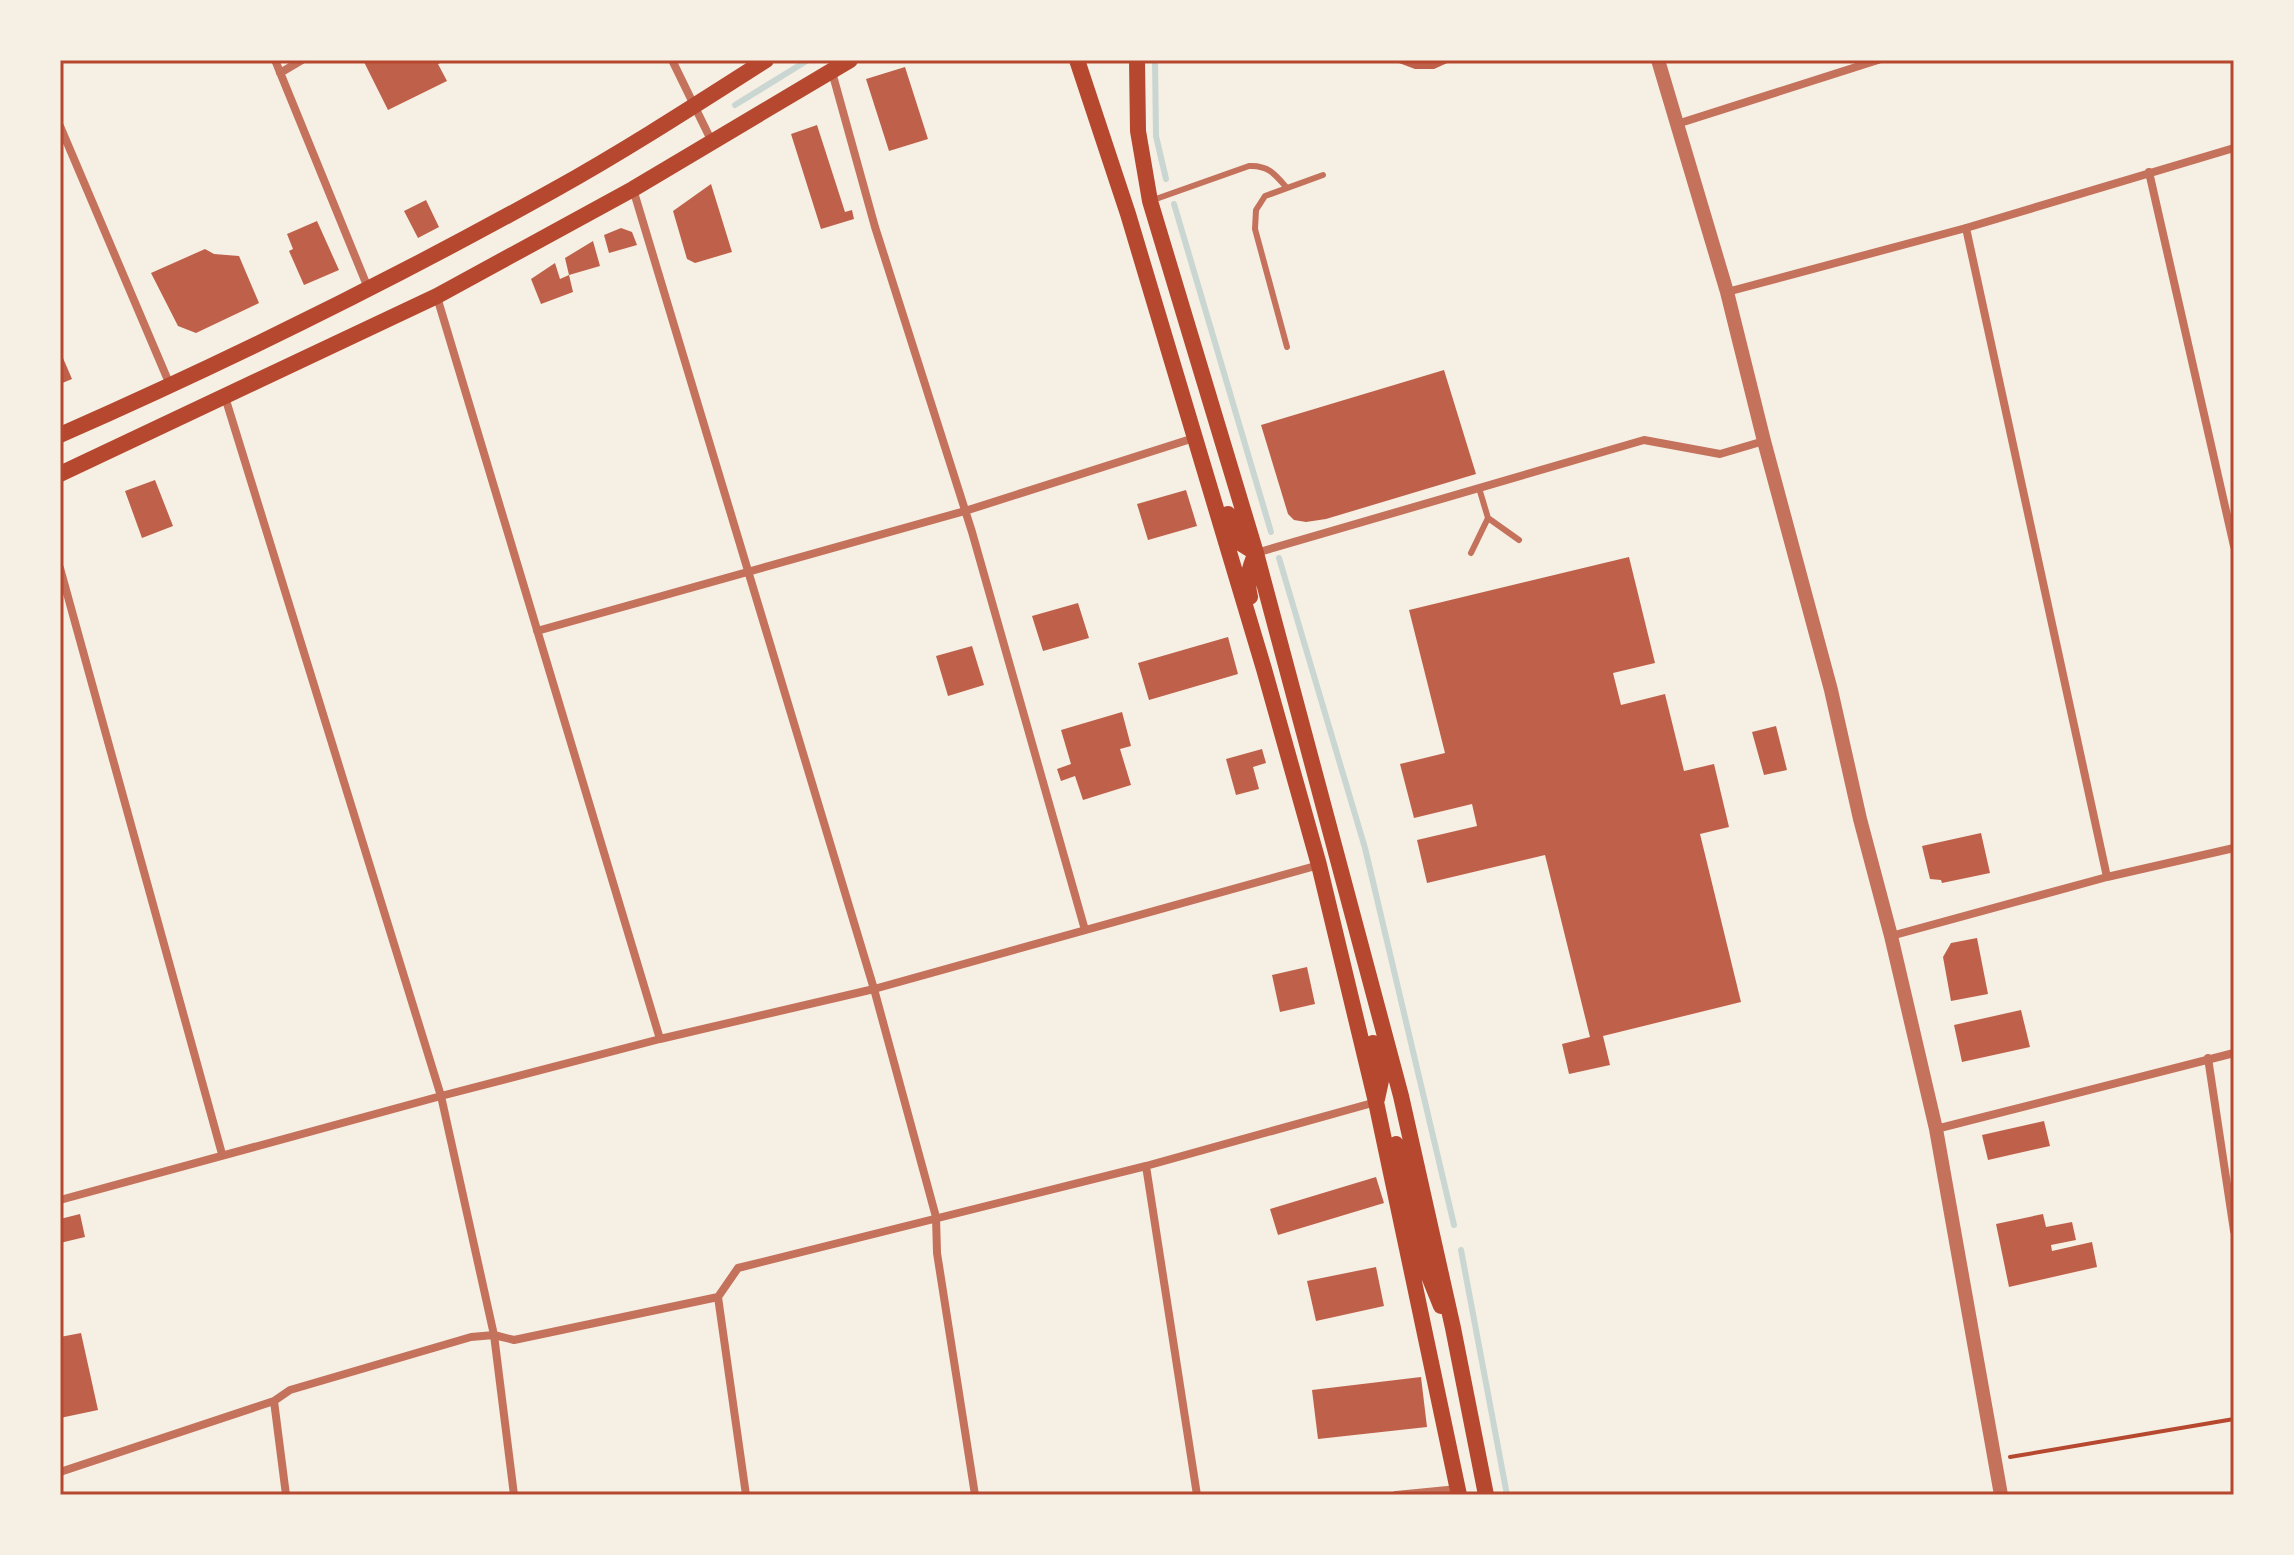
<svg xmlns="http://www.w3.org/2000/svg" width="2294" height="1555" font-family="Lato,sans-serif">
	<rect width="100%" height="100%" fill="#f6efe4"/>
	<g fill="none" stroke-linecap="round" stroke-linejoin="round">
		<path stroke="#c9d6d2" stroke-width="6" d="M 1155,60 L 1156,136 L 1166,179
			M 735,105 L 808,60
			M 1174,204 L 1271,532
			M 1279,558 L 1365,848 L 1454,1225
			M 1461,1250 L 1507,1495"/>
	</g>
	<path fill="#bf614a" d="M 363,60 L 446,60 L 438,64 L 447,81 L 388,110 Z
		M 1391,60 L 1454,60 L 1434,69 L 1415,69 Z
		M 905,67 L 928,139 L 889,151 L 866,79 Z
		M 817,125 L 845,212 L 852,210 L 854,219 L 821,229 L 791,134 Z
		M 711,184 L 732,252 L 695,263 L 687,259 L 673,211 Z
		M 426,200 L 439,227 L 418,238 L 404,211 Z
		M 317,221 L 339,270 L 304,285 L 289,251 L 293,249 L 287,234 Z
		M 621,228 L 632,232 L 637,245 L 609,253 L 604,235 Z
		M 593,241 L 600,266 L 569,275 L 565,258 Z
		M 205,249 L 214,254 L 239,256 L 259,303 L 196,333 L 178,326 L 151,273 Z
		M 555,263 L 560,279 L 569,275 L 573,292 L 541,304 L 531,279 Z
		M 60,351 L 72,379 L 60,384 Z
		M 1444,370 L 1476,474 L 1326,519 L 1306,522 L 1294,520 L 1288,514 L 1261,425 Z
		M 155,480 L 173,526 L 142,538 L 125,491 Z
		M 1186,490 L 1197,526 L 1148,540 L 1137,504 Z
		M 1629,557 L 1655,663 L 1613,673 L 1621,705 L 1665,694 L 1684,771 L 1714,764 L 1729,827 L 1700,834 L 1741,1002 L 1603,1036 L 1610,1065 L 1569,1074 L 1562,1044 L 1590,1037 L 1545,855 L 1427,883 L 1417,840 L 1477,826 L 1472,804 L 1414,818 L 1400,764 L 1445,753 L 1409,610 Z
		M 1078,603 L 1089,638 L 1043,651 L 1032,616 Z
		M 1228,637 L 1238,674 L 1149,700 L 1138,663 Z
		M 972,646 L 984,685 L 948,696 L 936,656 Z
		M 1122,712 L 1131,746 L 1120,749 L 1131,785 L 1083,800 L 1075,776 L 1061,781 L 1057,769 L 1071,764 L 1061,730 Z
		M 1776,726 L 1787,770 L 1764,775 L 1752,732 Z
		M 1262,749 L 1266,763 L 1253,767 L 1259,789 L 1236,795 L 1226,759 Z
		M 1981,833 L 1990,873 L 1942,883 L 1941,880 L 1930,879 L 1922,846 Z
		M 1977,938 L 1988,994 L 1951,1001 L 1943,957 L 1951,943 Z
		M 1307,967 L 1315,1004 L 1280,1012 L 1272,975 Z
		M 2021,1010 L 2030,1047 L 1962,1062 L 1954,1025 Z
		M 2044,1121 L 2050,1146 L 1988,1160 L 1982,1135 Z
		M 1376,1177 L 1384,1203 L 1278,1235 L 1270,1209 Z
		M 80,1214 L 85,1237 L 60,1243 L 60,1219 Z
		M 2043,1214 L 2046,1227 L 2072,1222 L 2076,1240 L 2051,1245 L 2052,1251 L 2092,1242 L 2097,1267 L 2009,1287 L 1996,1224 Z
		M 1376,1267 L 1384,1306 L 1316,1321 L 1307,1281 Z
		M 81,1333 L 98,1410 L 60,1418 L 60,1337 Z
		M 1421,1377 L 1427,1427 L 1318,1439 L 1312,1390 Z"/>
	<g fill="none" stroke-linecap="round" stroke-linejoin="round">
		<path stroke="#b5482f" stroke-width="4" d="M 2010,1457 L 2234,1419"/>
		<path stroke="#c5725c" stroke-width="6" d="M 1153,200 L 1249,166 C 1268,165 1275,174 1287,188
			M 1287,347 L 1255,229 L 1256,210 L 1265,196 L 1323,175
			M 1488,518 L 1519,540
			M 1471,553 L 1488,518 L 1479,488"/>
		<path stroke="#c5725c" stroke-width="8" d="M 275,60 L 368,288
			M 672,60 L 712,142
			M 832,72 L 875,227 L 972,532 L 1085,930
			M 280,73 L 302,60
			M 1677,124 L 1878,60
			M 60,126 L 170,385
			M 2149,172 L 2234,546
			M 633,189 L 874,989 L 936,1217 L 937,1253 L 975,1495
			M 1966,228 L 2107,877
			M 1727,292 L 1966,228 L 2234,148
			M 437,297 L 660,1039
			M 225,397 L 441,1096 L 494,1335 L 514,1495
			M 1256,553 L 1644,440 L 1720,454 L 1764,441
			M 60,568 L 222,1154
			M 537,631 L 965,511 L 1194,438
			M 1891,936 L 2107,877 L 2234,848
			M 2208,1058 L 2234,1231
			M 1936,1129 L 2234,1053
			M 1146,1166 L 1197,1495
			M 60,1200 L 441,1096 L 660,1039 L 874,989 L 1319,865
			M 718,1297 L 746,1495
			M 274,1401 L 286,1495
			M 60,1472 L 274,1401 L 290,1390 L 471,1337 L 494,1335 L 514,1340 L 718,1297 L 738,1268 L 1146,1166 L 1376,1102
			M 1396,1495 L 1458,1489"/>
		<path stroke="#c5725c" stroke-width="14" d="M 1658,60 L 1727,292 L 1764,441 L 1831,690 L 1860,819 L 1891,936 L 1936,1129 L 2001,1495"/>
		<path stroke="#b5482f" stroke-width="16" d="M 1077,60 L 1128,214 L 1264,669 L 1319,865 L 1376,1102 L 1459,1495
			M 1137,60 L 1138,131 L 1150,201 L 1256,553 L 1401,1096 L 1453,1328 L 1486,1495
			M 60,435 C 228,361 394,279 554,190 C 626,150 697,104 766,60
			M 60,474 L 437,296 L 633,189 L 850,60
			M 1228,514 L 1240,543 L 1256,553 C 1249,568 1246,581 1250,597
			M 1373,1043 L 1382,1076 L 1377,1099
			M 1396,1144 L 1422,1259 L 1441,1306"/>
	</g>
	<rect width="2294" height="1555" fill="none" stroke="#f6efe4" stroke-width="124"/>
	<rect x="62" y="62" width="2170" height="1431" fill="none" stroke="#b5482f" stroke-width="3"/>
</svg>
